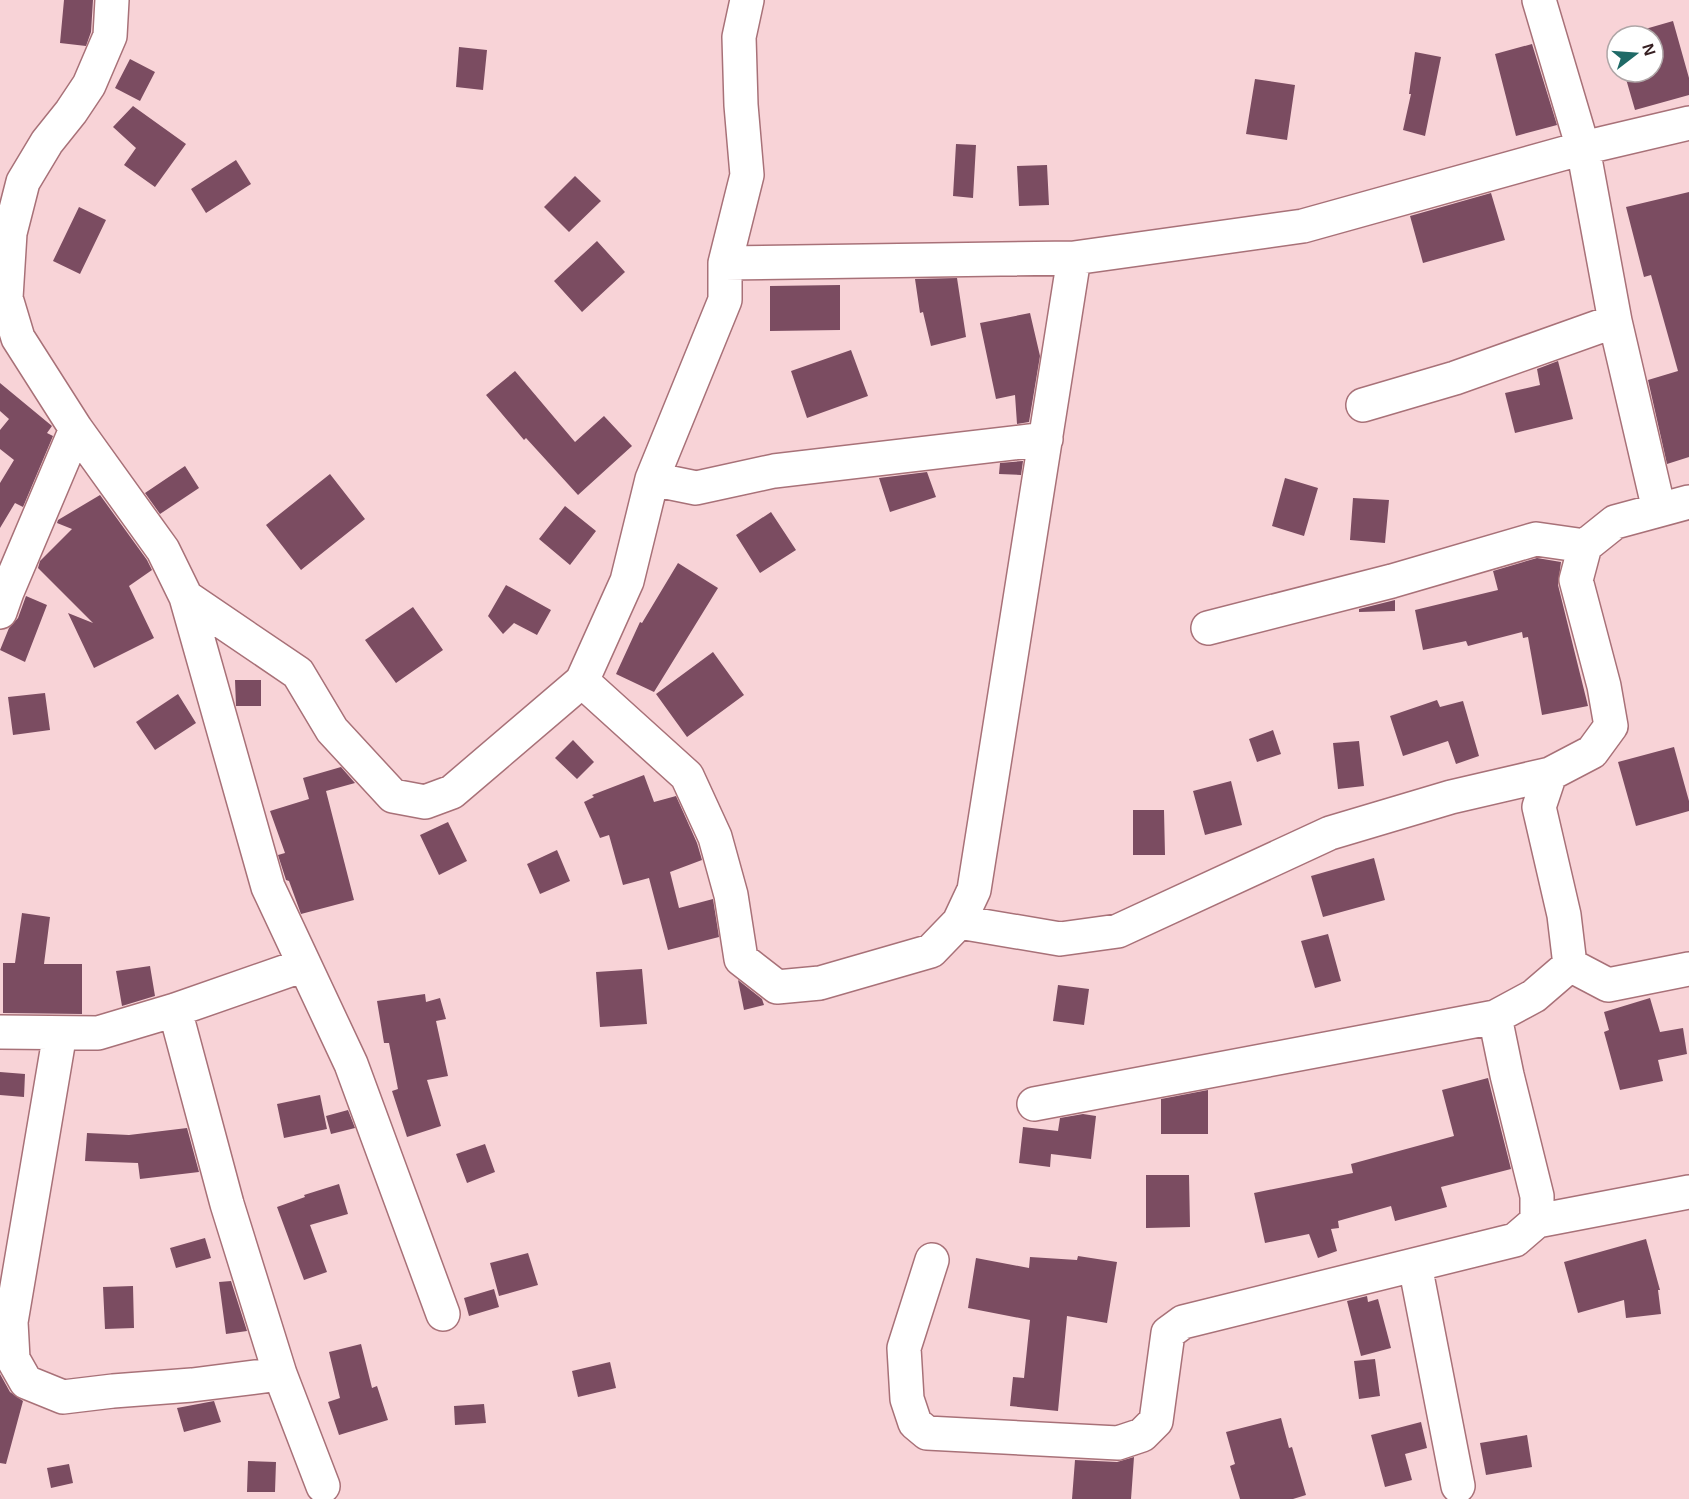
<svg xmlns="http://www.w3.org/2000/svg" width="1689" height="1499" font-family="Helvetica,sans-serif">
	<rect width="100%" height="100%" fill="#f8d3d7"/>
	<path fill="#7b4c61" d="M 64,0 L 93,0 L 91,32 L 86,46 L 60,43 Z
		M 1673,21 L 1689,78 L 1689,95 L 1635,110 L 1624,72 L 1653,72 L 1653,36 L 1621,36 Z
		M 1532,44 L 1557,125 L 1516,136 L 1495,54 Z
		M 459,47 L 487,50 L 483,90 L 456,87 Z
		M 1415,52 L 1441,57 L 1425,136 L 1403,130 L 1411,94 L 1409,94 Z
		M 130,59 L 155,72 L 140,101 L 115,88 Z
		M 1255,79 L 1295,85 L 1287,140 L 1246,134 Z
		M 133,106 L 186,144 L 155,187 L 124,165 L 136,148 L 113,127 Z
		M 956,144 L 976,145 L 973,198 L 953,196 Z
		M 236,160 L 251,184 L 206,213 L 191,189 Z
		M 1047,165 L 1049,205 L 1019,206 L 1017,166 Z
		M 575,176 L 601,201 L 569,232 L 544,207 Z
		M 1689,192 L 1689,457 L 1667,464 L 1648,380 L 1678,371 L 1651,275 L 1644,277 L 1626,207 Z
		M 1491,193 L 1505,240 L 1423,263 L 1410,216 Z
		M 79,207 L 106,220 L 80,274 L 53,261 Z
		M 597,241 L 625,272 L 582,312 L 554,281 Z
		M 957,278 L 966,337 L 931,346 L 923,312 L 920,313 L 915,279 Z
		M 840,285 L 840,330 L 770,331 L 770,286 Z
		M 1030,313 L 1040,356 L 1029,422 L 1017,424 L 1015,395 L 996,399 L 980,323 Z
		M 851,350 L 868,396 L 807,418 L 791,371 Z
		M 1558,361 L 1573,419 L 1515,433 L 1505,393 L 1540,385 L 1537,369 Z
		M 515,371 L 575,442 L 604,416 L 632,446 L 578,495 L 526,438 L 524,440 L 486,395 Z
		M 0,383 L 52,426 L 47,433 L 53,436 L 23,507 L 15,503 L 0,528 L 0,483 L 14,460 L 0,449 L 0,430 L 9,419 L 0,411 Z
		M 1023,461 L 1021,475 L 999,474 L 1000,463 Z
		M 185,466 L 199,488 L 160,514 L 145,493 Z
		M 927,472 L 936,497 L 890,512 L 879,478 Z
		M 330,474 L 365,519 L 301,570 L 266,525 Z
		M 1285,478 L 1318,488 L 1304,536 L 1272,526 Z
		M 100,495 L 147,560 L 152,570 L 129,586 L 154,638 L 94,668 L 68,613 L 93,623 L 38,568 L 40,561 L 72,529 L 57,523 L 58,520 Z
		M 1353,498 L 1389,500 L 1385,543 L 1350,540 Z
		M 565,506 L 596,531 L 570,565 L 539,539 Z
		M 771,512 L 796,550 L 760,573 L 736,535 Z
		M 1537,558 L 1561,562 L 1558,585 L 1588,706 L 1542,715 L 1528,637 L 1523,638 L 1522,632 L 1468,646 L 1466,641 L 1423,650 L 1415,610 L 1498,590 L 1493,571 Z
		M 678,563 L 718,588 L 654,692 L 616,674 L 640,622 L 642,623 Z
		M 506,585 L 551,610 L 537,635 L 514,623 L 503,634 L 488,616 Z
		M 26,596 L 47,605 L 25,662 L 0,650 L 9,628 L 18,618 Z
		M 1395,600 L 1395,611 L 1359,612 L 1359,609 Z
		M 413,607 L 443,650 L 396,683 L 365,640 Z
		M 713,652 L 744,695 L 687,737 L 656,694 Z
		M 235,680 L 261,680 L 261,706 L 236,706 Z
		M 45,693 L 50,730 L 13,735 L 8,697 Z
		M 178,694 L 196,723 L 155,750 L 136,722 Z
		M 1437,700 L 1440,707 L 1463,701 L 1479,756 L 1456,764 L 1448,741 L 1403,756 L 1390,716 Z
		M 1273,730 L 1281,754 L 1257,762 L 1249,739 Z
		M 573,740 L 594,762 L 577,779 L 555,758 Z
		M 1359,741 L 1364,786 L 1338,789 L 1333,743 Z
		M 1674,747 L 1689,801 L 1689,811 L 1636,826 L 1618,762 Z
		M 341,767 L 355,783 L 326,791 L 354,900 L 301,914 L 289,881 L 286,880 L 278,855 L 285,853 L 270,811 L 309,799 L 303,778 Z
		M 644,775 L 654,802 L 676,796 L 697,843 L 702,860 L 670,872 L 679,908 L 713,899 L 719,937 L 668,950 L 649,878 L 623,885 L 609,835 L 600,838 L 584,802 L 594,797 L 592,795 Z
		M 1231,781 L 1242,825 L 1205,835 L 1193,791 Z
		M 1133,810 L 1164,810 L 1165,855 L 1133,855 Z
		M 448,822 L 467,861 L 439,875 L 420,835 Z
		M 557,850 L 570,881 L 540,894 L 527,864 Z
		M 1374,858 L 1385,900 L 1323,917 L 1311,876 Z
		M 22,913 L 50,917 L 44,964 L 82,964 L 82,1014 L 3,1013 L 3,963 L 15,963 Z
		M 1328,934 L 1341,981 L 1315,988 L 1301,941 Z
		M 150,966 L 155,996 L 122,1006 L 116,971 Z
		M 642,969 L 647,1024 L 600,1027 L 596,972 Z
		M 738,980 L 762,999 L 764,1005 L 744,1010 Z
		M 1058,985 L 1089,989 L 1084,1025 L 1053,1021 Z
		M 425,994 L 426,1002 L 440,998 L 446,1019 L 436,1021 L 448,1076 L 427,1080 L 441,1126 L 407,1137 L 392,1091 L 398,1089 L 389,1043 L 384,1043 L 377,1001 Z
		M 1650,998 L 1660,1032 L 1683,1028 L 1687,1054 L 1658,1060 L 1663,1081 L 1620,1090 L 1604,1032 L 1609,1030 L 1604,1012 Z
		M 0,1072 L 25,1074 L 24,1097 L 0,1095 Z
		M 1488,1078 L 1511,1169 L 1441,1187 L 1447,1207 L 1395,1221 L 1391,1206 L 1338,1221 L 1339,1228 L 1331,1229 L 1337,1251 L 1318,1258 L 1309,1234 L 1265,1243 L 1254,1193 L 1353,1173 L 1351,1164 L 1454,1136 L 1442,1090 Z
		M 1208,1090 L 1208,1134 L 1161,1134 L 1161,1099 Z
		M 320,1095 L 327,1129 L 284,1138 L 277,1104 Z
		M 348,1110 L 355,1128 L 331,1134 L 326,1116 Z
		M 1083,1114 L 1096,1116 L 1091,1159 L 1051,1154 L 1050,1167 L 1019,1163 L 1023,1127 L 1058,1131 L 1060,1118 Z
		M 187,1128 L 199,1172 L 140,1179 L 138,1163 L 85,1161 L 87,1133 L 129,1135 Z
		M 485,1144 L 495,1172 L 467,1183 L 456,1154 Z
		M 1146,1175 L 1189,1175 L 1190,1227 L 1146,1228 Z
		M 339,1184 L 348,1214 L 310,1225 L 327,1272 L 304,1280 L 277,1207 L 305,1197 L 304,1195 Z
		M 205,1238 L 211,1258 L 176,1268 L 170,1248 Z
		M 1646,1239 L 1660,1290 L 1658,1290 L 1661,1314 L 1626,1318 L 1624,1300 L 1578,1313 L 1564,1262 Z
		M 528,1253 L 538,1285 L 499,1296 L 490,1263 Z
		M 1078,1256 L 1117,1262 L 1107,1323 L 1067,1316 L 1058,1411 L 1010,1406 L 1013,1377 L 1024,1378 L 1030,1320 L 968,1308 L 976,1258 L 1029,1268 L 1030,1257 L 1077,1260 Z
		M 231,1281 L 247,1331 L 226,1334 L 219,1282 Z
		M 133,1286 L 134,1328 L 105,1329 L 103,1287 Z
		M 494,1289 L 499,1307 L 469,1316 L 464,1298 Z
		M 1367,1296 L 1368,1302 L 1378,1299 L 1391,1348 L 1361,1356 L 1347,1301 Z
		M 361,1344 L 372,1388 L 377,1386 L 388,1420 L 339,1435 L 328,1402 L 340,1398 L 329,1352 Z
		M 1375,1359 L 1380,1396 L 1359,1399 L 1354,1361 Z
		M 610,1362 L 616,1388 L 578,1397 L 572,1371 Z
		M 0,1374 L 10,1392 L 23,1401 L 6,1464 L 0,1463 Z
		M 214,1401 L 221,1422 L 184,1432 L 177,1408 Z
		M 484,1404 L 486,1423 L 455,1425 L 454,1406 Z
		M 1281,1418 L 1289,1448 L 1292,1447 L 1306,1495 L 1293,1499 L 1240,1499 L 1230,1466 L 1235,1464 L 1226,1432 Z
		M 1421,1422 L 1427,1448 L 1405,1454 L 1412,1480 L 1385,1487 L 1371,1435 Z
		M 1527,1435 L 1532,1467 L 1486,1475 L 1480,1443 Z
		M 1134,1457 L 1131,1499 L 1072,1499 L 1075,1460 L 1117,1462 Z
		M 248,1461 L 276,1462 L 275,1492 L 247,1492 Z
		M 69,1464 L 73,1483 L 51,1488 L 47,1468 Z"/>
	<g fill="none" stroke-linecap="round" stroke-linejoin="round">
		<g stroke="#a87178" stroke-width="36">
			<path id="minor" d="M 112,0 L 110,36 L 89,85 L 71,112 L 47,142 L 23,182 L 10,233 L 6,298 L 18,338 L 76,429 L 163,550 L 186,597 L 268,887 L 351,1064 L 443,1314
				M 1539,0 L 1583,148 L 1615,321 L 1659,510
				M 725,263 L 1074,258 L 1303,226 L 1583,148 L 1689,123
				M 1363,405 L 1455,378 L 1615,321
				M 652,479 L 696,488 L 774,471 L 1046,439
				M 186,597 L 298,673 L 332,730 L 393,796 L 425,802 L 452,792 L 582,681 L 627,581 L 652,479 L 725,300 L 725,263 L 747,175 L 741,105 L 739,37 L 747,0
				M 0,612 L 7,592 L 76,429
				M 1208,628 L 1392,581 L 1536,539 L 1585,546
				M 582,681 L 687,776 L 715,837 L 731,895 L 741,959 L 777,987 L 820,983 L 931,951 L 959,922 L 974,890 L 1074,258
				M 959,922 L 1060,939 L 1118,931 L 1330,833 L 1451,797 L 1550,774
				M 1570,965 L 1564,915 L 1539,807 L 1550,774 L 1592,752 L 1611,726 L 1604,686 L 1576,580 L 1585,546 L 1615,522 L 1689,502
				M 1570,965 L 1608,985 L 1689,969
				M 175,1010 L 227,1204 L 280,1374 L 323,1486
				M 0,1032 L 98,1033 L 175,1010 L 304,965
				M 60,1033 L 11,1322 L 13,1359 L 26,1382 L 63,1397 L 113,1391 L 192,1385 L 280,1374
				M 1034,1104 L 1495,1017
				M 1537,1221 L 1689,1192
				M 932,1260 L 904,1348 L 907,1399 L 915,1423 L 927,1433 L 1118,1443 L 1142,1435 L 1156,1421 L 1168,1333 L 1183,1322 L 1515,1240 L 1537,1221 L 1537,1196 L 1507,1075 L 1495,1017 L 1534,996 L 1570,965
				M 1415,1265 L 1458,1486"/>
		</g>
		<use href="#minor" stroke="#fff" stroke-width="33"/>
	</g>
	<g transform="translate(1635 54) rotate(73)"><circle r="28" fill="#ffffff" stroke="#afa6a7" stroke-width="1.5"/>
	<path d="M0-4.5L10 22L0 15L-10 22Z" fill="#1f6a67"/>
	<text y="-9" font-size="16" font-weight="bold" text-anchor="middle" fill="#372023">N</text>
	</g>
</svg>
